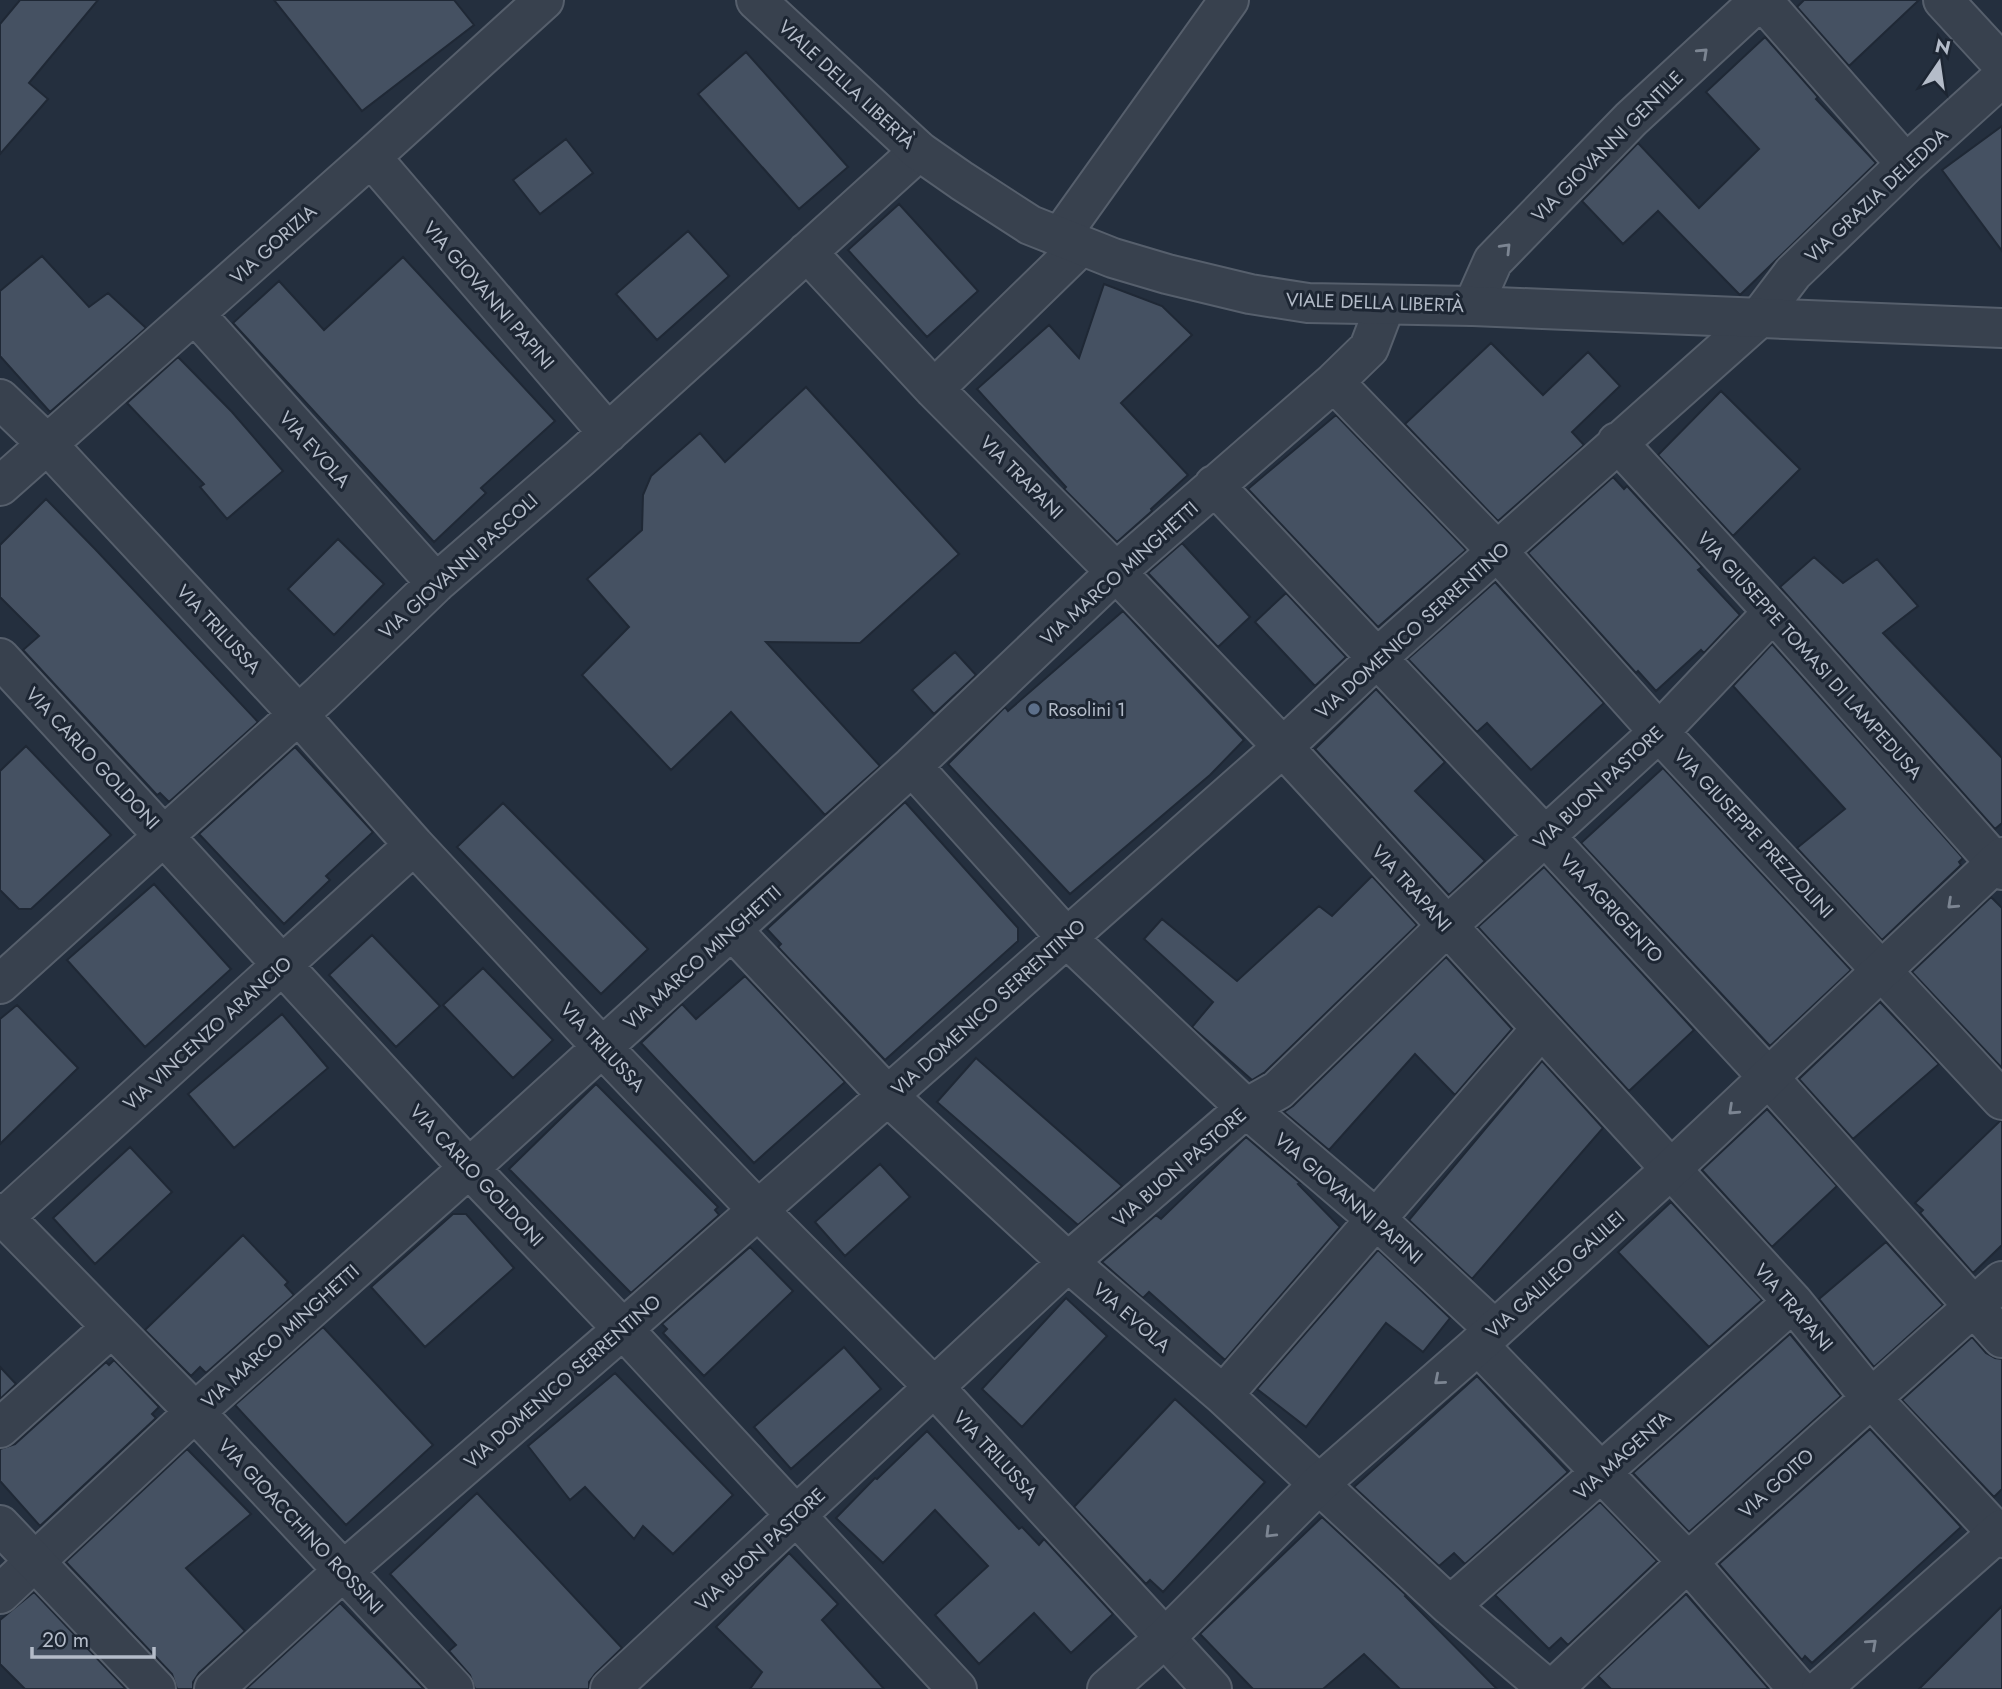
<svg xmlns="http://www.w3.org/2000/svg" width="2002" height="1689" font-family="Jost,sans-serif">
	<rect width="100%" height="100%" fill="#242f3e"/>
	<path fill="#455162" stroke="#1f2835" stroke-width="2" d="M 20,0 L 98,0 L 29,83 L 48,99 L 0,154 L 0,24 Z
		M 274,0 L 454,0 L 474,25 L 362,111 Z
		M 1804,0 L 1919,0 L 1849,66 L 1797,7 Z
		M 1765,37 L 1818,97 L 1816,99 L 1876,163 L 1740,295 L 1658,211 L 1623,244 L 1582,201 L 1638,143 L 1699,208 L 1759,149 L 1706,92 Z
		M 746,52 L 848,167 L 799,209 L 698,94 Z
		M 2002,126 L 2002,251 L 1942,170 Z
		M 566,139 L 593,173 L 540,214 L 513,180 Z
		M 899,204 L 978,291 L 927,337 L 848,250 Z
		M 688,231 L 729,276 L 657,340 L 616,294 Z
		M 42,256 L 89,307 L 108,293 L 146,328 L 50,412 L 0,356 L 0,291 Z
		M 403,257 L 555,421 L 481,488 L 486,493 L 434,542 L 233,323 L 279,281 L 324,330 Z
		M 1104,284 L 1162,306 L 1192,335 L 1121,403 L 1188,475 L 1151,509 L 1152,511 L 1117,542 L 1064,489 L 1066,487 L 977,389 L 1049,325 L 1079,358 Z
		M 1491,343 L 1543,395 L 1588,352 L 1620,386 L 1572,432 L 1584,445 L 1498,521 L 1405,424 Z
		M 178,357 L 232,412 L 283,471 L 227,519 L 200,487 L 204,484 L 127,403 Z
		M 806,387 L 959,554 L 860,643 L 766,642 L 880,766 L 825,815 L 731,712 L 671,770 L 582,675 L 629,627 L 587,579 L 642,530 L 643,495 L 651,476 L 700,433 L 725,462 Z
		M 1721,391 L 1800,469 L 1733,536 L 1658,455 Z
		M 1336,415 L 1466,550 L 1378,627 L 1248,489 Z
		M 1613,477 L 1624,489 L 1627,486 L 1702,567 L 1698,570 L 1740,615 L 1704,653 L 1701,650 L 1656,691 L 1638,671 L 1636,673 L 1528,553 Z
		M 46,499 L 95,549 L 258,722 L 169,802 L 160,793 L 157,795 L 23,650 L 39,636 L 0,597 L 0,545 Z
		M 338,539 L 384,584 L 334,635 L 288,589 Z
		M 1182,543 L 1250,617 L 1218,647 L 1148,573 Z
		M 1814,557 L 1843,583 L 1877,559 L 1918,606 L 1883,633 L 2002,758 L 2002,823 L 1995,829 L 1780,587 Z
		M 1495,582 L 1604,703 L 1531,770 L 1487,723 L 1477,732 L 1408,659 Z
		M 1286,593 L 1346,657 L 1315,686 L 1255,622 Z
		M 1123,611 L 1244,740 L 1210,775 L 1070,894 L 948,764 L 1005,707 L 1008,711 Z
		M 1772,644 L 1963,858 L 1959,862 L 1961,865 L 1882,940 L 1797,848 L 1845,809 L 1733,686 Z
		M 955,652 L 976,675 L 934,714 L 912,690 Z
		M 1376,689 L 1445,762 L 1415,791 L 1485,861 L 1449,895 L 1315,749 Z
		M 26,746 L 111,835 L 31,909 L 19,909 L 0,890 L 0,771 Z
		M 295,747 L 373,832 L 326,876 L 330,880 L 284,924 L 199,834 Z
		M 1663,768 L 1851,970 L 1770,1046 L 1581,843 Z
		M 905,802 L 1018,928 L 1018,941 L 885,1060 L 778,947 L 781,944 L 767,929 Z
		M 503,803 L 648,949 L 601,994 L 457,847 Z
		M 1544,867 L 1694,1030 L 1629,1091 L 1478,927 Z
		M 1372,876 L 1417,925 L 1265,1072 L 1252,1080 L 1192,1027 L 1213,1002 L 1144,939 L 1162,919 L 1237,981 L 1319,906 L 1332,916 Z
		M 154,884 L 231,969 L 145,1047 L 67,960 Z
		M 1991,897 L 2002,908 L 2002,1068 L 1912,972 Z
		M 372,935 L 440,1006 L 396,1047 L 329,975 Z
		M 1446,957 L 1512,1029 L 1455,1095 L 1415,1054 L 1329,1150 L 1284,1112 L 1293,1106 Z
		M 483,968 L 553,1040 L 513,1078 L 443,1005 Z
		M 745,976 L 845,1082 L 754,1163 L 641,1043 L 682,1004 L 696,1019 Z
		M 1880,1002 L 1939,1064 L 1853,1139 L 1799,1079 Z
		M 17,1005 L 78,1068 L 0,1144 L 0,1019 Z
		M 282,1014 L 328,1068 L 234,1148 L 188,1094 Z
		M 976,1058 L 1122,1186 L 1078,1225 L 937,1102 Z
		M 1542,1061 L 1603,1128 L 1472,1279 L 1409,1220 Z
		M 596,1084 L 718,1207 L 715,1210 L 719,1215 L 631,1293 L 509,1169 Z
		M 1767,1109 L 1837,1186 L 1772,1247 L 1702,1170 Z
		M 2000,1121 L 2002,1121 L 2002,1245 L 1973,1273 L 1920,1213 L 1923,1210 L 1915,1203 Z
		M 1246,1137 L 1300,1183 L 1298,1184 L 1340,1227 L 1225,1360 L 1149,1292 L 1143,1298 L 1102,1262 L 1156,1215 L 1161,1219 Z
		M 130,1147 L 172,1192 L 95,1264 L 53,1218 Z
		M 880,1164 L 910,1197 L 845,1256 L 815,1222 Z
		M 1671,1202 L 1762,1300 L 1709,1347 L 1618,1252 Z
		M 453,1214 L 466,1214 L 514,1268 L 425,1347 L 371,1287 Z
		M 243,1235 L 288,1282 L 285,1285 L 294,1295 L 206,1373 L 200,1367 L 191,1376 L 145,1330 Z
		M 1886,1242 L 1943,1305 L 1874,1367 L 1819,1299 Z
		M 750,1247 L 793,1291 L 704,1376 L 663,1333 L 667,1329 L 662,1324 Z
		M 1378,1250 L 1450,1318 L 1423,1352 L 1386,1323 L 1306,1427 L 1257,1389 Z
		M 1066,1298 L 1107,1336 L 1022,1427 L 982,1389 Z
		M 323,1327 L 433,1445 L 346,1525 L 235,1405 Z
		M 1790,1334 L 1841,1396 L 1689,1532 L 1633,1473 Z
		M 1972,1337 L 1986,1353 L 1995,1358 L 2002,1359 L 2002,1489 L 1994,1497 L 1902,1400 Z
		M 844,1347 L 881,1389 L 791,1469 L 754,1427 Z
		M 114,1360 L 159,1407 L 152,1414 L 156,1418 L 40,1526 L 0,1481 L 0,1449 L 15,1444 L 106,1362 L 109,1365 Z
		M 0,1367 L 16,1384 L 0,1399 Z
		M 615,1373 L 733,1495 L 673,1554 L 643,1526 L 634,1539 L 585,1487 L 570,1500 L 528,1446 Z
		M 1477,1376 L 1568,1472 L 1465,1564 L 1454,1553 L 1439,1566 L 1354,1487 Z
		M 1175,1399 L 1265,1482 L 1163,1592 L 1150,1580 L 1146,1584 L 1074,1507 Z
		M 1870,1429 L 1961,1527 L 1812,1663 L 1805,1656 L 1802,1660 L 1719,1564 Z
		M 927,1431 L 1019,1529 L 1022,1527 L 1039,1545 L 1044,1539 L 1113,1614 L 1071,1653 L 1034,1613 L 979,1664 L 935,1615 L 988,1566 L 935,1510 L 883,1563 L 836,1518 L 875,1478 L 877,1479 Z
		M 187,1449 L 251,1514 L 186,1568 L 245,1631 L 199,1673 L 193,1682 L 193,1689 L 177,1689 L 172,1674 L 66,1562 Z
		M 477,1493 L 622,1648 L 595,1674 L 589,1682 L 589,1689 L 475,1689 L 470,1675 L 449,1651 L 456,1645 L 390,1574 Z
		M 1600,1502 L 1657,1561 L 1568,1645 L 1561,1638 L 1549,1649 L 1495,1595 Z
		M 1322,1517 L 1406,1595 L 1405,1596 L 1497,1689 L 1400,1689 L 1364,1654 L 1323,1689 L 1253,1689 L 1200,1634 Z
		M 789,1553 L 838,1604 L 822,1620 L 884,1689 L 750,1689 L 762,1672 L 716,1627 Z
		M 34,1592 L 126,1689 L 25,1689 L 0,1664 L 0,1620 Z
		M 1686,1594 L 1769,1689 L 1611,1689 L 1598,1676 Z
		M 340,1603 L 424,1689 L 246,1689 Z
		M 2002,1606 L 2002,1689 L 1919,1689 Z"/>
	<g fill="none" stroke-linecap="round" stroke-linejoin="round">
		<g stroke="#565f6c" stroke-width="42">
			<path id="minor" d="M 1762,0 L 1906,164
				M 1943,0 L 2002,64
				M 371,157 L 608,433
				M 1059,238 L 1229,0
				M 807,252 L 934,389 L 1116,572 L 1283,747 L 1793,1302 L 1871,1398 L 2002,1538
				M 1473,306 L 1493,261 L 1631,119 L 1760,0
				M 195,314 L 436,583
				M 1334,382 L 1498,552 L 1659,732 L 2002,1100
				M 934,389 L 1081,246
				M 0,399 L 46,443 L 298,714 L 414,845 L 602,1047 L 758,1210 L 935,1388 L 1212,1689
				M 1617,442 L 1773,612 L 2002,870
				M 1214,485 L 1545,836 L 1768,1077 L 2002,1338
				M 0,486 L 371,157 L 544,0
				M 0,658 L 469,1168 L 623,1329 L 957,1689
				M 912,766 L 1066,937 L 1246,1108 L 1376,1219 L 1494,1329
				M 732,930 L 888,1096 L 1068,1262 L 1223,1395 L 1450,1606 L 1548,1689
				M 0,984 L 321,694 L 436,583 L 580,458 L 919,151
				M 0,1213 L 195,1412 L 454,1689
				M 0,1221 L 414,845
				M 1478,1345 L 1688,1562 L 1798,1689
				M 1223,1395 L 1541,1029
				M 0,1428 L 111,1328
				M 0,1594 L 195,1412 L 469,1168 L 912,766 L 1116,572 L 1334,382 L 1369,348 L 1385,306
				M 1450,1606 L 1793,1302
				M 214,1689 L 343,1571 L 623,1329 L 1283,747 L 1377,658 L 1758,319 L 1793,273 L 1906,164 L 2002,77
				M 610,1689 L 1068,1262 L 1246,1108 L 1278,1090 L 1447,926 L 1659,732 L 1773,612
				M 1553,1689 L 1688,1562 L 2002,1281"/>
		</g>
		<g stroke="#565f6c" stroke-width="42">
			<path id="tertiary" d="M 756,0 L 919,151 L 962,181 L 1030,225 L 1113,258 L 1167,274 L 1250,294 L 1308,303 L 1473,306 L 2002,328
				M 0,1525 L 156,1689
				M 1107,1689 L 1165,1638 L 1319,1484 L 1478,1345 L 1670,1170 L 2002,857
				M 1821,1689 L 2002,1529"/>
		</g>
		<use href="#minor" stroke="#38414e" stroke-width="38"/>
		<use href="#tertiary" stroke="#38414e" stroke-width="38"/>
	</g>
	<defs><path id="oneway-chevron" d="M-2-3.5L2.5 0L-2 3.5" fill="none" stroke-width="1.6" stroke-linecap="round" stroke-linejoin="round" transform="scale(1.75)"/></defs>
	<g stroke="#7c8592">
		<use href="#oneway-chevron" transform="translate(1703 53) rotate(-43)"/>
		<use href="#oneway-chevron" transform="translate(1506 248) rotate(-46)"/>
		<use href="#oneway-chevron" transform="translate(1952 904) rotate(137)"/>
		<use href="#oneway-chevron" transform="translate(1733 1110) rotate(137)"/>
		<use href="#oneway-chevron" transform="translate(1439 1380) rotate(139)"/>
		<use href="#oneway-chevron" transform="translate(1270 1533) rotate(135)"/>
		<use href="#oneway-chevron" transform="translate(1872 1644) rotate(-42)"/>
	</g>
	<circle fill="#5c6f8a" stroke="#1d2633" stroke-width="2.5" cx="1034" cy="709" r="7"/>
	<g text-anchor="middle" stroke-width="6" stroke-linejoin="round" paint-order="stroke">
		<g font-size="19" fill="#b4bcc9" stroke="#1d2633">
			<text transform="translate(847 84) rotate(43)" y="7">VIALE DELLA LIBERTÀ</text>
			<text transform="translate(1607 146) rotate(-45)" y="7">VIA GIOVANNI GENTILE</text>
			<text transform="translate(1876 195) rotate(-43)" y="7">VIA GRAZIA DELEDDA</text>
			<text transform="translate(273 244) rotate(-42)" y="7">VIA GORIZIA</text>
			<text transform="translate(489 295) rotate(49)" y="7">VIA GIOVANNI PAPINI</text>
			<text transform="translate(1375 302) rotate(2)" y="7">VIALE DELLA LIBERTÀ</text>
			<text transform="translate(315 449) rotate(48)" y="7">VIA EVOLA</text>
			<text transform="translate(1022 477) rotate(45)" y="7">VIA TRAPANI</text>
			<text transform="translate(458 566) rotate(-42)" y="7">VIA GIOVANNI PASCOLI</text>
			<text transform="translate(1119 573) rotate(-42)" y="7">VIA MARCO MINGHETTI</text>
			<text transform="translate(219 629) rotate(47)" y="7">VIA TRILUSSA</text>
			<text transform="translate(1412 630) rotate(-42)" y="7">VIA DOMENICO SERRENTINO</text>
			<text transform="translate(1810 655) rotate(48)" y="7">VIA GIUSEPPE TOMASI DI LAMPEDUSA</text>
			<text transform="translate(93 758) rotate(47)" y="7">VIA CARLO GOLDONI</text>
			<text transform="translate(1598 787) rotate(-43)" y="7">VIA BUON PASTORE</text>
			<text transform="translate(1754 833) rotate(47)" y="7">VIA GIUSEPPE PREZZOLINI</text>
			<text transform="translate(1412 888) rotate(48)" y="7">VIA TRAPANI</text>
			<text transform="translate(1612 908) rotate(47)" y="7">VIA AGRIGENTO</text>
			<text transform="translate(702 957) rotate(-42)" y="7">VIA MARCO MINGHETTI</text>
			<text transform="translate(988 1007) rotate(-42)" y="7">VIA DOMENICO SERRENTINO</text>
			<text transform="translate(207 1033) rotate(-42)" y="7">VIA VINCENZO ARANCIO</text>
			<text transform="translate(603 1047) rotate(47)" y="7">VIA TRILUSSA</text>
			<text transform="translate(1179 1167) rotate(-41)" y="7">VIA BUON PASTORE</text>
			<text transform="translate(477 1175) rotate(47)" y="7">VIA CARLO GOLDONI</text>
			<text transform="translate(1349 1198) rotate(41)" y="7">VIA GIOVANNI PAPINI</text>
			<text transform="translate(1555 1274) rotate(-42)" y="7">VIA GALILEO GALILEI</text>
			<text transform="translate(1794 1307) rotate(49)" y="7">VIA TRAPANI</text>
			<text transform="translate(1132 1317) rotate(41)" y="7">VIA EVOLA</text>
			<text transform="translate(280 1336) rotate(-42)" y="7">VIA MARCO MINGHETTI</text>
			<text transform="translate(562 1381) rotate(-41)" y="7">VIA DOMENICO SERRENTINO</text>
			<text transform="translate(996 1455) rotate(47)" y="7">VIA TRILUSSA</text>
			<text transform="translate(1622 1455) rotate(-42)" y="7">VIA MAGENTA</text>
			<text transform="translate(1776 1483) rotate(-42)" y="7">VIA GOITO</text>
			<text transform="translate(301 1526) rotate(47)" y="7">VIA GIOACCHINO ROSSINI</text>
			<text transform="translate(760 1549) rotate(-43)" y="7">VIA BUON PASTORE</text>
		</g>
		<g font-size="19" fill="#b4bcc9" stroke="#1d2633" text-anchor="start">
			<text x="1048" y="716">Rosolini 1</text>
		</g>
	</g>
	<g transform="translate(1939 63) rotate(13)" stroke="#1d2633" stroke-width="5" paint-order="stroke">
	<path d="M0-5L12 26L0 18L-12 26Z" fill="#b4bcc9"/>
	<text y="-10" font-size="19" font-weight="bold" text-anchor="middle" fill="#b4bcc9">N</text>
	</g>
	<path d="M32 1647v10h122v-10" fill="none" stroke="#b4bcc9" stroke-width="3.5"/>
	<text x="42" y="1647" font-size="21" fill="#b4bcc9" stroke="#1d2633" stroke-width="5" paint-order="stroke">20 m</text>
</svg>
